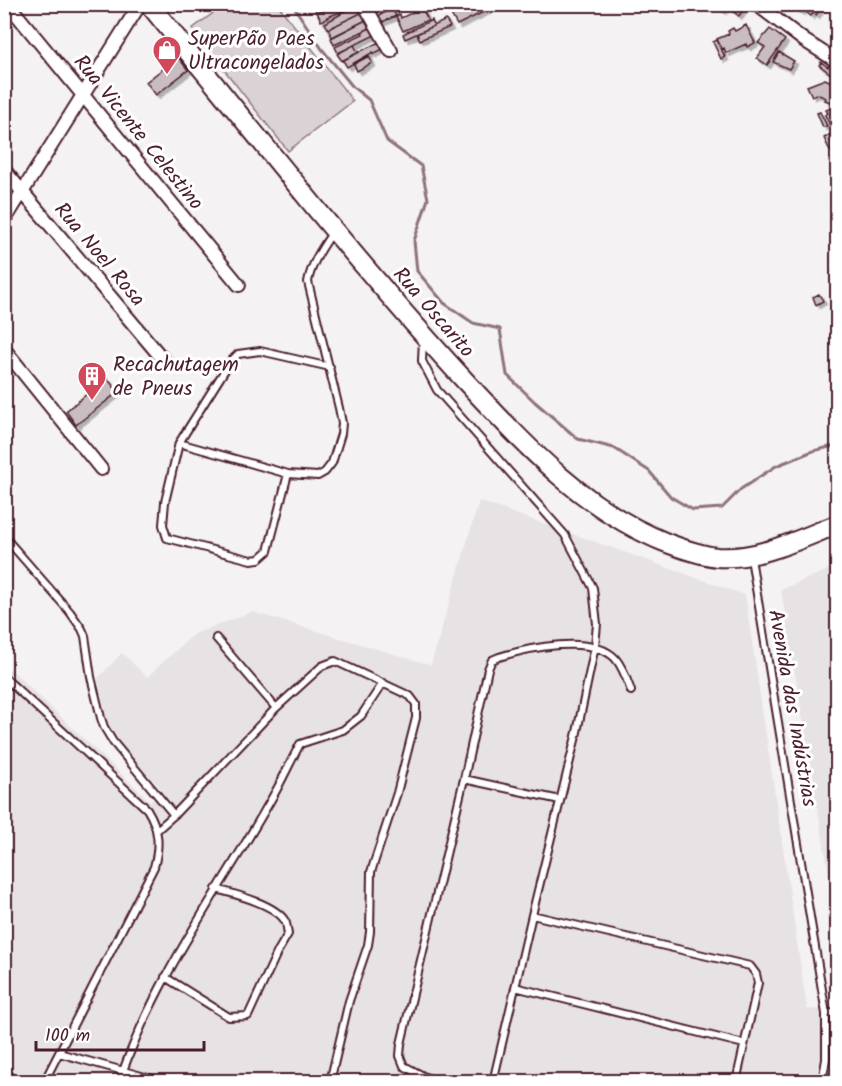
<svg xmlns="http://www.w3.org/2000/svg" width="842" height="1086" font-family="Kalam,sans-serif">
	<defs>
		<filter id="shadow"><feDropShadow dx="3.5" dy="3.5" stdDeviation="0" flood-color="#0004"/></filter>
	</defs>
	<rect width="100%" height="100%" fill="#f4f2f2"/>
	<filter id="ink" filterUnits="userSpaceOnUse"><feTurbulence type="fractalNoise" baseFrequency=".0167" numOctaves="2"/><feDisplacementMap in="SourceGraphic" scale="12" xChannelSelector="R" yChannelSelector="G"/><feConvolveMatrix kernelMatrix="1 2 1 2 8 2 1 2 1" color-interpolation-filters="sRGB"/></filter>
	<g filter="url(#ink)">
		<path fill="#e7e2e3" d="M 479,501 L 745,595 L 807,1009 L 837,1011 L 837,1081 L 5,1081 L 4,663 L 151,802 L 161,789 L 109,732 L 98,678 L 122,653 L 147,677 L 194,634 L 252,612 L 431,665 Z
			M 837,566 L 837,923 L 781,590 Z"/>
		<path fill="#dbd2d5" stroke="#927880" stroke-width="1.5" d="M 224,5 L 278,5 L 353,101 L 288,151 L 192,29 Z"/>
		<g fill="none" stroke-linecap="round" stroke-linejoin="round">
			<path stroke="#8d727a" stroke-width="3" d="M 292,4 L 322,49 L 353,87 L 369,100 L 387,141 L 421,166 L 428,199 L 414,241 L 417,271 L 444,303 L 473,323 L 500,329 L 507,375 L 535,402 L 578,439 L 614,448 L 649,471 L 671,497 L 693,510 L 722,508 L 741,489 L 776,466 L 813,451 L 838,445"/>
		</g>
		<path fill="#cabdc1" stroke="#4a1f2b" stroke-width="1.5" filter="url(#shadow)" d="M 313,4 L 337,4 L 316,12 Z
			M 337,4 L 357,6 L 327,17 L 328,18 L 321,21 L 317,12 Z
			M 381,4 L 401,4 L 382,14 L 378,6 Z
			M 445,4 L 500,4 L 457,25 Z
			M 720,4 L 734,4 L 743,10 L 739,16 L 726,6 L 723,11 L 718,7 Z
			M 793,4 L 819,4 L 822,7 L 816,15 L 813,13 L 811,16 L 802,9 L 801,12 L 791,6 Z
			M 357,6 L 361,13 L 328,29 L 325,23 L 341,14 L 340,13 Z
			M 422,8 L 428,20 L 403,31 L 396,16 L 400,14 L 401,18 Z
			M 392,9 L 396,16 L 382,22 L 378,16 Z
			M 361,13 L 366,20 L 332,37 L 328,29 Z
			M 366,20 L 370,28 L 334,45 L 331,38 Z
			M 432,20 L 434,26 L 405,39 L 403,34 Z
			M 446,20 L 450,27 L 420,40 L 417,34 Z
			M 746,25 L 755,43 L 747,47 L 746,44 L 726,53 L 724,48 L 722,49 L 717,39 L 729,34 L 728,31 L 733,28 L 735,31 Z
			M 370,28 L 375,35 L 338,53 L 335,47 L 363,34 L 362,32 Z
			M 770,29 L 785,40 L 767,65 L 757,58 L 765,47 L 758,43 Z
			M 717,40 L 725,57 L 721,59 L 713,42 Z
			M 379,42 L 383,49 L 373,54 L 373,52 L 347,67 L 343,60 Z
			M 354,45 L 358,53 L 342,61 L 337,54 Z
			M 779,52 L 794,61 L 789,69 L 773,62 Z
			M 369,56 L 372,63 L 357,71 L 354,64 Z
			M 178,57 L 188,70 L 156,95 L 146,82 Z
			M 821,62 L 828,67 L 829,64 L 836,69 L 831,74 L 819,65 Z
			M 825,79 L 838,85 L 838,100 L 836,104 L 825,100 L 826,98 L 817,94 L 812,96 L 807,86 Z
			M 838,105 L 838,122 L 830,125 L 825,115 L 828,113 L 826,110 Z
			M 820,112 L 827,126 L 823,127 L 817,113 Z
			M 837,132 L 838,149 L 836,149 L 829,135 Z
			M 829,135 L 835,148 L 830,151 L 824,138 Z
			M 838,269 L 838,291 L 832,280 L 836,278 L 833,271 Z
			M 819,294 L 823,301 L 816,305 L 813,297 Z
			M 107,378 L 118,392 L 76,425 L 66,411 Z"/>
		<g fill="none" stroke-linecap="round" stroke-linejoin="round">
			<g stroke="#4a1f2b" stroke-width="10">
				<path id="service" d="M 423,339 L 422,361 L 437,390 L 565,535 L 593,588 L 597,624 L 595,646 L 577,732 L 532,915 L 750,966 L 756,974 L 758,983 L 736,1082
					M 330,367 L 260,351 L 238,354 L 230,362 L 179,443 L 165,502 L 163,525 L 167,538 L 251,560 L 259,559 L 268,551 L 288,474 L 318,476 L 325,472 L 332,463 L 341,434 L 342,423 L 339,408 L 308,282 C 311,264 322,248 332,233
					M 179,443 L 288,474
					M 8,541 L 70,612 L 82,629 L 85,636 L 91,677 L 101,718 L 104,727 L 113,742 L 174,815
					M 751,558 L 826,1014 L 826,1059 L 822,1082
					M 4,677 L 147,809 C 159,828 160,845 154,867 L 44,1082
					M 276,708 L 322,666 L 335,661 L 410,696 L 416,704 L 416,718 L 397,793 L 371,872 L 370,932 L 368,945 L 349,1001 L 330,1082
					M 464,779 L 488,669 L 492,660 L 499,657 C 528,648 591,634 615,658 C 623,667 627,680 631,691
					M 157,830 L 174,815 L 276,708 L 216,638
					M 165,977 L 229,1017 L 248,1016 L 278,951 L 288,934 C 287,930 287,924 285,921 C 275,904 234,894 216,889
					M 515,987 L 744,1044
					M 826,1014 L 838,1012
					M 59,1053 L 163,1082
					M 123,1071 C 160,969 225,883 277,789 C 285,774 292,759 300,744 L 343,730 L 361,716 L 383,683
					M 443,1082 L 425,1077 L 404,1066 L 400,1056 L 401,1044 L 464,779 L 560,800
					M 493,1082 L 532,915"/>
			</g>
			<g stroke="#4a1f2b" stroke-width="16">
				<path id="minor" d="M 8,4 L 239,285
					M 364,4 L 391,51
					M 756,4 L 805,41 L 838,62
					M 4,170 L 166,363
					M 4,221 L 140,4
					M 4,349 L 101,469"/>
			</g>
			<g stroke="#4a1f2b" stroke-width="22">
				<path id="secondary" d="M 149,4 C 206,73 262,142 318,211 C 367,270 416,328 468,384 C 526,447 586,511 667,543 C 683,549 700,555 717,557 C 759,560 800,539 838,524"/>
			</g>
			<use href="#service" stroke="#fff" stroke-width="6"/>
			<use href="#minor" stroke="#fff" stroke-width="12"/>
			<use href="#secondary" stroke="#fff" stroke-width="18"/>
		</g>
	</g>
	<defs>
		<g id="shop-pin" transform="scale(1.5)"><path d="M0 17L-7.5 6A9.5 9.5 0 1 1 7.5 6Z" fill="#d1495b" stroke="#fff"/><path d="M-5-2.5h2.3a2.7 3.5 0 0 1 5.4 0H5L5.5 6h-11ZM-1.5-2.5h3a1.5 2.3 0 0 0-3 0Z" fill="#fff"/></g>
		<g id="building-pin" transform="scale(1.5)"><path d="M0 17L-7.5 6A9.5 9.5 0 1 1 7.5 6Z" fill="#d1495b" stroke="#fff"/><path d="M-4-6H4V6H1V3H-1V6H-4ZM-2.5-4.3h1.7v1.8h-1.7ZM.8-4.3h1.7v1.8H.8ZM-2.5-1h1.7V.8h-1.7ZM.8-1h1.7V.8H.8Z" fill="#fff"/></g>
	</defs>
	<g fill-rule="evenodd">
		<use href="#shop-pin" x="167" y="50"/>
		<use href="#building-pin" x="92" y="376"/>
	</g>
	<g text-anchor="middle" stroke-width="6" stroke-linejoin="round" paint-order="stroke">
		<g font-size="21" fill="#4a1f2b" stroke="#fff" text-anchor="start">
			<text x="188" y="45">SuperPão Paes<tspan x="188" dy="24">Ultracongelados</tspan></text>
			<text x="113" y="371">Recachutagem<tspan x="113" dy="24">de Pneus</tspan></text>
		</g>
		<g font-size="21" fill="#4a1f2b" stroke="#fff">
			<text transform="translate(139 132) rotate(51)" y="7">Rua Vicente Celestino</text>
			<text transform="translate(100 254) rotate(50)" y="7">Rua Noel Rosa</text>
			<text transform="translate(434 312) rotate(49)" y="7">Rua Oscarito</text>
			<text transform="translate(793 708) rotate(80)" y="7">Avenida das Indústrias</text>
		</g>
	</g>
	<rect width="842" height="1086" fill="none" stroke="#fff" stroke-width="24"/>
	<rect x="12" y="12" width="818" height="1062" fill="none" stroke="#4a1f2b" stroke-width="2" filter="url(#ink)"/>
	<path d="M36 1041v9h168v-9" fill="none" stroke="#4a1f2b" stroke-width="3"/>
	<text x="45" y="1041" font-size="18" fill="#4a1f2b" stroke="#ffffff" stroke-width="4.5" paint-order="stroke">100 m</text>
</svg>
